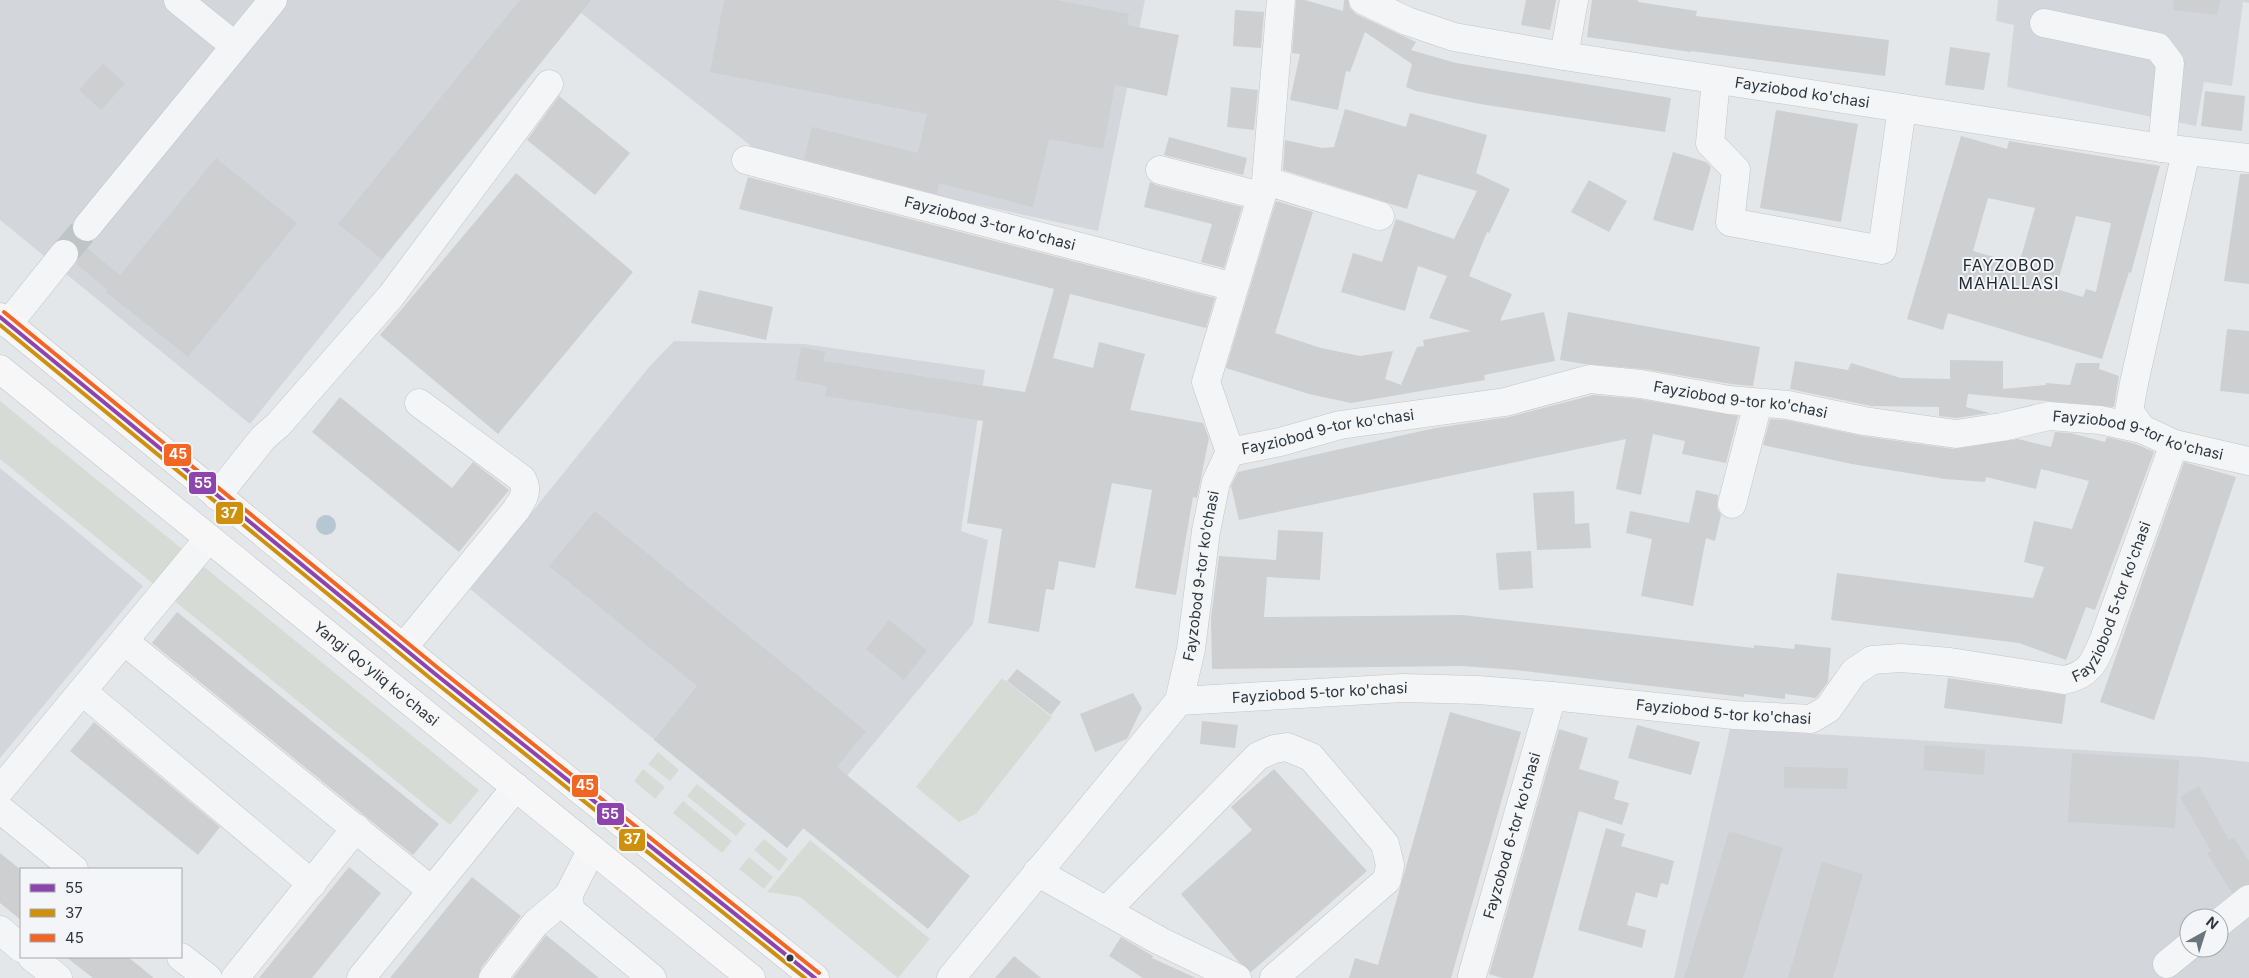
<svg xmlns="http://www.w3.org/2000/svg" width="2249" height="978" font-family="Inter,sans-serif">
	<rect width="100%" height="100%" fill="#e4e7e9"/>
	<path fill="#d3d7dc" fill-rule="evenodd" d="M 0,0 L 1145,0 L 1098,231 L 753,156 L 750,145 L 581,13 L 250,424 L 0,220 Z
		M 1998,0 L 2249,0 L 2249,3 L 2243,2 L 2232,86 L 2204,82 L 2196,126 L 2007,87 L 2014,25 L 1996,21 Z
		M 674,341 L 804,344 L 985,370 L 961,531 L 988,540 L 973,624 L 787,848 L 470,589 L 649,367 Z
		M 0,468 L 143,586 L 0,758 Z
		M 1730,729 L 2203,757 L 2249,762 L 2249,978 L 1674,978 ZM 2189,918 L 2219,918 L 2219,948 L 2189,948 Z"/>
	<path fill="#d6dcd5" d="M 0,401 L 479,790 L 450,825 L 0,459 Z
		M 1002,678 L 1052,717 L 976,814 L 959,822 L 916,787 Z
		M 658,752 L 679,770 L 670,781 L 648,764 Z
		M 643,769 L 665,787 L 655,799 L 634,781 Z
		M 697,784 L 746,824 L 736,836 L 687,796 Z
		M 683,801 L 732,841 L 722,853 L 673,813 Z
		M 764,839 L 788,859 L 779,871 L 754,850 Z
		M 810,840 L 930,939 L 898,978 L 800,897 L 767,892 Z
		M 749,857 L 773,877 L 764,889 L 739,869 Z"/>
	<path fill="#b5c7d1" d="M316 525a10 10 0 1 1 20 0a10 10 0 1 1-20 0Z"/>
	<path fill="#cdcfd1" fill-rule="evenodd" d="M 520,0 L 591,0 L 382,259 L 338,224 Z
		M 724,0 L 1056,0 L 1129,14 L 1127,25 L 1179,35 L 1167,96 L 1115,85 L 1103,149 L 1049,139 L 1033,207 L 939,183 L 937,194 L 804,159 L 812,127 L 918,153 L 927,114 L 710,72 Z
		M 1296,0 L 1305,0 L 1343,11 L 1344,0 L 1348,0 L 1350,8 L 1356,14 L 1416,42 L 1411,50 L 1456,63 L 1671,98 L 1665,132 L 1480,104 L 1416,91 L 1406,87 L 1412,64 L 1365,32 L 1350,72 L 1346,71 L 1338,110 L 1290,100 L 1300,54 L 1292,53 Z
		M 1526,0 L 1556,0 L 1550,30 L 1521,25 Z
		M 1592,0 L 1638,0 L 1638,2 L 1697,11 L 1696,16 L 1889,40 L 1885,76 L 1691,51 L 1691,52 L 1587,37 Z
		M 2174,0 L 2220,0 L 2217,15 L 2173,10 Z
		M 1235,10 L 1264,12 L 1261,48 L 1233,46 Z
		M 1950,47 L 1990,53 L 1984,90 L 1945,85 Z
		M 103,63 L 125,84 L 101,110 L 79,90 Z
		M 1231,87 L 1258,90 L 1254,130 L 1227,127 Z
		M 2205,91 L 2245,96 L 2242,131 L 2201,126 Z
		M 559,96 L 630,153 L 595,195 L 527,140 Z
		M 1345,109 L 1406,127 L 1410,113 L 1487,135 L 1476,173 L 1510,189 L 1489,233 L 1487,232 L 1469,276 L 1512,294 L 1500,321 L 1544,312 L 1555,361 L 1484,375 L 1485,380 L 1351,403 L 1309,394 L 1226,368 L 1276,201 L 1313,212 L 1275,333 L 1321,348 L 1360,356 L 1393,351 L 1385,379 L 1401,385 L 1417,347 L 1424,346 L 1423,340 L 1471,331 L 1429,318 L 1447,276 L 1418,266 L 1405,311 L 1341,292 L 1353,253 L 1382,262 L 1396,219 L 1454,239 L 1477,191 L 1418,174 L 1407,209 L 1283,170 L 1285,140 L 1322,148 L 1334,147 Z
		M 1776,110 L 1858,124 L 1841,222 L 1760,208 Z
		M 1961,136 L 2007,149 L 2009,141 L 2160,166 L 2131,273 L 2129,272 L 2102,359 L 1948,313 L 1943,330 L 1907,319 ZM 1988,198 L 2035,208 L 2019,264 L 1973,251 ZM 2076,216 L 2111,223 L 2096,292 L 2086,289 L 2083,297 L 2056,289 Z
		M 1169,137 L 1247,158 L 1243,175 L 1164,155 Z
		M 1673,152 L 1706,162 L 1711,167 L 1693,231 L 1653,220 Z
		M 216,158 L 297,223 L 188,357 L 106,292 L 108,290 L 76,264 L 79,256 L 78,248 L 73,242 L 67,239 L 61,239 L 72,226 L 73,233 L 77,239 L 85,242 L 93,241 L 87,248 L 120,275 Z
		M 516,173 L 633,272 L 498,434 L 380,335 Z
		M 2240,174 L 2249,174 L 2249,284 L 2224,281 Z
		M 748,177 L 1215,298 L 1206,328 L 1070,294 L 1053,358 L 1093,368 L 1099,342 L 1145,354 L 1130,410 L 1203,423 L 1209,438 L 1197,498 L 1193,497 L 1176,595 L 1135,588 L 1152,490 L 1112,483 L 1095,568 L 1059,561 L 1054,590 L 1046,589 L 1039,632 L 988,623 L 1002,529 L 967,523 L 983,421 L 825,396 L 827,386 L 795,380 L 801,347 L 825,352 L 823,361 L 1025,392 L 1054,289 L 739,209 Z
		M 1589,180 L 1627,201 L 1609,232 L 1571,212 Z
		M 1150,182 L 1156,185 L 1242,207 L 1224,268 L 1201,262 L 1212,224 L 1144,207 Z
		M 699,290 L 773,307 L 766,340 L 691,323 Z
		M 1568,312 L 1760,347 L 1753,386 L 1731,384 L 1644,369 L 1584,364 L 1560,360 Z
		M 2227,329 L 2249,331 L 2249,394 L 2220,391 Z
		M 1950,360 L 2003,361 L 2003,389 L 2046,385 L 2046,383 L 2070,385 L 2076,363 L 2100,363 L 2099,369 L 2119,376 L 2114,407 L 1968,394 L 1966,407 L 1990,413 L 1956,418 L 1939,416 L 1939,407 L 1871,406 L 1790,389 L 1795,361 L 1848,370 L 1851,363 L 1901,378 L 1950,379 Z
		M 1593,395 L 1639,399 L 1738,416 L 1726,463 L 1682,454 L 1685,441 L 1653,434 L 1641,495 L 1616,489 L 1626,439 L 1239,520 L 1231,486 L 1238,472 L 1435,428 L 1509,417 Z
		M 340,397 L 452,488 L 473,462 L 509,490 L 459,552 L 312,432 Z
		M 1770,419 L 1786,420 L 1862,436 L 1954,449 L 2018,439 L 2051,447 L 2055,432 L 2070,433 L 2105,442 L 2107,437 L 2136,444 L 2154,452 L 2095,610 L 2086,607 L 2066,660 L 2019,643 L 1831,620 L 1837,573 L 2033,598 L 2044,567 L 2024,562 L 2034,521 L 2072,529 L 2089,481 L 2041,469 L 2036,489 L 1986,477 L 1985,482 L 1945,479 L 1852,464 L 1763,445 Z
		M 2184,462 L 2236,477 L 2154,720 L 2100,702 Z
		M 1696,490 L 1718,495 L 1717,508 L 1721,515 L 1715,541 L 1706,538 L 1693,606 L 1641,596 L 1652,539 L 1626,533 L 1630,511 L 1689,523 Z
		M 1574,491 L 1575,524 L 1589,523 L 1591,548 L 1537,550 L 1533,493 Z
		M 595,511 L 866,731 L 837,767 L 970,876 L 928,929 L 803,828 L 787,848 L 654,740 L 697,686 L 549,566 Z
		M 1278,530 L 1323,532 L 1320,580 L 1267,577 L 1264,617 L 1462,615 L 1754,648 L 1754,645 L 1794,649 L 1795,644 L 1831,648 L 1828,682 L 1816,698 L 1785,694 L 1785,699 L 1744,694 L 1744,697 L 1515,670 L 1462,666 L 1212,669 L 1211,618 L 1219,556 L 1276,560 Z
		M 1531,551 L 1533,588 L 1499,590 L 1496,553 Z
		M 177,612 L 439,824 L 413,855 L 152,643 Z
		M 889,620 L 927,650 L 904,680 L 866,649 Z
		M 1017,669 L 1061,702 L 1051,715 L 1007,681 Z
		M 1948,678 L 2066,695 L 2062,724 L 1944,708 Z
		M 1133,693 L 1142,708 L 1127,739 L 1095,752 L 1080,714 Z
		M 1450,712 L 1521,732 L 1451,978 L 1349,978 L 1355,958 L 1378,965 Z
		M 1202,721 L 1238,725 L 1235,748 L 1200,744 Z
		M 94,722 L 220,827 L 198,855 L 70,751 Z
		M 1637,725 L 1700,742 L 1691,775 L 1628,758 Z
		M 1559,729 L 1588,738 L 1579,769 L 1619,781 L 1614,799 L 1629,803 L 1622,825 L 1579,811 L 1533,978 L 1502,978 L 1489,974 Z
		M 1925,745 L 1985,750 L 1984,775 L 1923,770 Z
		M 2072,753 L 2179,760 L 2175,828 L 2068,822 Z
		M 1784,767 L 1848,768 L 1847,789 L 1784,788 Z
		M 1274,769 L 1367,871 L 1251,972 L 1238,961 L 1181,894 L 1252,830 L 1231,807 Z
		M 2199,786 L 2229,840 L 2234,837 L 2249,861 L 2249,884 L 2240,887 L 2232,893 L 2207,853 L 2211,851 L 2180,797 Z
		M 1606,828 L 1625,834 L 1621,846 L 1674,861 L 1668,885 L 1661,883 L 1657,898 L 1636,892 L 1627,925 L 1646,930 L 1642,948 L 1578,930 Z
		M 1729,831 L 1783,848 L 1743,978 L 1684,978 Z
		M 0,853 L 21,870 L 21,920 L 0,903 Z
		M 1822,862 L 1863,874 L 1833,978 L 1788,978 Z
		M 349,867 L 381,893 L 312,978 L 259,978 Z
		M 472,877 L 521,916 L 481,968 L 478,978 L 390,978 Z
		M 546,935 L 599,978 L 513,978 Z
		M 1121,937 L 1153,956 L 1152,958 L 1196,978 L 1143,978 L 1109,956 Z
		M 1014,956 L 1041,978 L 995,978 Z
		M 66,957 L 128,957 L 154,978 L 93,978 Z"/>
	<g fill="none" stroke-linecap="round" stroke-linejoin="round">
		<path stroke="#bfc4c7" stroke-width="28" stroke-dasharray="28 14" stroke-linecap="butt" d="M 64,254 L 87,227"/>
		<g stroke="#c2c5c7" stroke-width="29">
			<g id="minor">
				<path d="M 178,0 L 235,46"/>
				<path id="s1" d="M 1363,0 L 1407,21 L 1454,37 L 1564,56 L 2162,148 L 2249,158"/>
				<path d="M 2044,23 L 2158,47 L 2170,63 L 2162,148"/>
				<path d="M 1564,56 L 1574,0"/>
				<path d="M 1716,80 L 1710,143 L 1736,170 L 1730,222 L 1882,250 L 1902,108"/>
				<path id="s2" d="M 746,160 L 1234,287"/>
				<path d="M 1160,170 L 1261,196"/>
				<path d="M 1266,181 L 1380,216"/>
				<path d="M 87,227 L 273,0"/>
				<path d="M 8,324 L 64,254"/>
				<path d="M 2142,429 L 2129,411 L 2134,383 L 2186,152"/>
				<path id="s3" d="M 1230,452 L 1280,442 L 1340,425 L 1505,402 L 1590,379 L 1641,384 L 1729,400 L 1788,405 L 1864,421 L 1956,434 L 2002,427 L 2049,416 L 2100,420 L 2142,429 L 2174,444 L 2249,461"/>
				<path d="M 1230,452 L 1206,382 L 1266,181 L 1281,0"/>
				<path d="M 217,496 L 263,438 L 278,425 L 391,296 L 549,84"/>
				<path d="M 1732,504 L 1758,403"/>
				<path d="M 124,641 L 431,890"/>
				<path d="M 403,648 L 516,510 C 523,499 529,491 522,479 L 419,403"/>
				<path d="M 82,691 L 312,884"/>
				<path id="s4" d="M 1179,701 L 1403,688 L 1478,690 L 1552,696 L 1734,715 L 1811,719 L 1828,709 L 1854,672 L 1872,660 L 1901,658 L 1950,662 L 2064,680 C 2090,675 2095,661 2104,639 L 2174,444"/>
				<path d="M 0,790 L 209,538"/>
				<path d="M 0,809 L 74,869"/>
				<path d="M 592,849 L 568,896 L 571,911 L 652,978"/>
				<path d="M 1037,872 L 1160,941 L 1237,978"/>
				<path d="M 1106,911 L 1258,756 L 1274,749 L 1287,747 L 1311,757 L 1385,844 L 1390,865 L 1387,880 L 1274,978"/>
				<path d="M 2219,923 L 2249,899"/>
				<path d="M 0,930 L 21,948"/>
				<path d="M 32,957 L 58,978"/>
				<path d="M 181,957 L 208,978"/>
				<path d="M 2167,964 L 2189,946"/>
				<path id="s5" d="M 1472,976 L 1552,696"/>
				<path d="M 235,978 L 356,828"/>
				<path d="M 361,978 L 516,787"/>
				<path d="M 493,978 L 535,924 L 568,896"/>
				<path id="s6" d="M 951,978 L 1179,701 L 1191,649 L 1206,531 L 1216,482 L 1230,452"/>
			</g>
		</g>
		<g stroke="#c1c4c6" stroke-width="29">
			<g id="major">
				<path d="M 0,317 L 434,673 L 815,978"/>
				<path id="s7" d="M 0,369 L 751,978"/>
			</g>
		</g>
		<use href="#minor" stroke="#f4f5f6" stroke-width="28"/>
		<use href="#major" stroke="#f7f7f8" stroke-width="28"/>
		<g stroke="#f3f5f8" stroke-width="8">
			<path id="bus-1" d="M 0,317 L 434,673 L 815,978"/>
		</g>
		<g stroke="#f3f5f8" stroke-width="8">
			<path id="bus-2" d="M 0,325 L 430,678 L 805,978"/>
		</g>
		<g stroke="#f3f5f8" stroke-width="8">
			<path id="bus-3" d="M 4,312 L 438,668 L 819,973"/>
		</g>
		<use href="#bus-1" stroke="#8e44ad" stroke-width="4"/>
		<use href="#bus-2" stroke="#ce900d" stroke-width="4"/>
		<use href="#bus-3" stroke="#f26522" stroke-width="4"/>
	</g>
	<circle fill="#2c3741" stroke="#f3f5f8" stroke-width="2" cx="790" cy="958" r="4.5"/>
	<g text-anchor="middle" stroke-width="4" stroke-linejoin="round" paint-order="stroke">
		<g font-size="15" fill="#2c3741" stroke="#f3f5f8">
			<text dy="5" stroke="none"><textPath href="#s1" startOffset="451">Fayziobod ko'chasi</textPath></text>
			<text dy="5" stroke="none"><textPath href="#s2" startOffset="252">Fayziobod 3-tor ko'chasi</textPath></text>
			<text dy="5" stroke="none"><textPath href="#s3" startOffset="520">Fayziobod 9-tor ko'chasi</textPath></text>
			<text dy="5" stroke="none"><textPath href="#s3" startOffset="100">Fayziobod 9-tor ko'chasi</textPath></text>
			<text dy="5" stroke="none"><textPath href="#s3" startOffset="925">Fayziobod 9-tor ko'chasi</textPath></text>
			<text dy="5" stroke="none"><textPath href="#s6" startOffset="486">Fayzobod 9-tor ko'chasi</textPath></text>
			<text dy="5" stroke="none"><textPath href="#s4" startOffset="1011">Fayziobod 5-tor ko'chasi</textPath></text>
			<text dy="5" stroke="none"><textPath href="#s7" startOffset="484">Yangi Qo'yliq ko'chasi</textPath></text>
			<text dy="5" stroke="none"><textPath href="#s4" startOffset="141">Fayziobod 5-tor ko'chasi</textPath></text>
			<text dy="5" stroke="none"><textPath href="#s4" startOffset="546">Fayziobod 5-tor ko'chasi</textPath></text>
			<text dy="5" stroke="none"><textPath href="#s5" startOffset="146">Fayzobod 6-tor ko'chasi</textPath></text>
		</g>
		<g font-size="16" letter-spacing="1" fill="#1e2832" stroke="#f3f5f8">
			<text x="2009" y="271">FAYZOBOD<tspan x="2009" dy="18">MAHALLASI</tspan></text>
		</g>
	</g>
	<g stroke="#f3f5f8" stroke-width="2">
		<rect x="163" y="443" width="29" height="24" rx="5" fill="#f26522"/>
		<rect x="188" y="471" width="29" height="24" rx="5" fill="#8e44ad"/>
		<rect x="215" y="501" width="29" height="24" rx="5" fill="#ce900d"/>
		<rect x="571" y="774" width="28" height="24" rx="5" fill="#f26522"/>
		<rect x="596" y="802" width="29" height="24" rx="5" fill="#8e44ad"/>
		<rect x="618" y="828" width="28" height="24" rx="5" fill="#ce900d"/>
	</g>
	<g font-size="14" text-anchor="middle" font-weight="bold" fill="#fff">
		<text x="178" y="459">45</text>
		<text x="203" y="488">55</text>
		<text x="229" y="518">37</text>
		<text x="585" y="790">45</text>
		<text x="610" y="819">55</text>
		<text x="632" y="844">37</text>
	</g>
	<rect x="20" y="868" width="162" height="90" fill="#f3f5f8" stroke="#a3a9af"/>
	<rect x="30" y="884" width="25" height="8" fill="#8e44ad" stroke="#a3a9af"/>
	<text x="65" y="893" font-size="15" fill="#2c3741">55</text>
	<rect x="30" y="909" width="25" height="8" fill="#ce900d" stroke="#a3a9af"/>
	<text x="65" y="918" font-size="15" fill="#2c3741">37</text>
	<rect x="30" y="934" width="25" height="8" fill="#f26522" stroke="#a3a9af"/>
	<text x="65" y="943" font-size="15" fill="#2c3741">45</text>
	<g transform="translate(2204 933) rotate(39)"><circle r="24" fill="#f3f5f8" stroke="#a3a9af"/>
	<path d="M0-4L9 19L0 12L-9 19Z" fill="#6c757c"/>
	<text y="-8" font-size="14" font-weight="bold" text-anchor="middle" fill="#2c3741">N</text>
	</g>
</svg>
